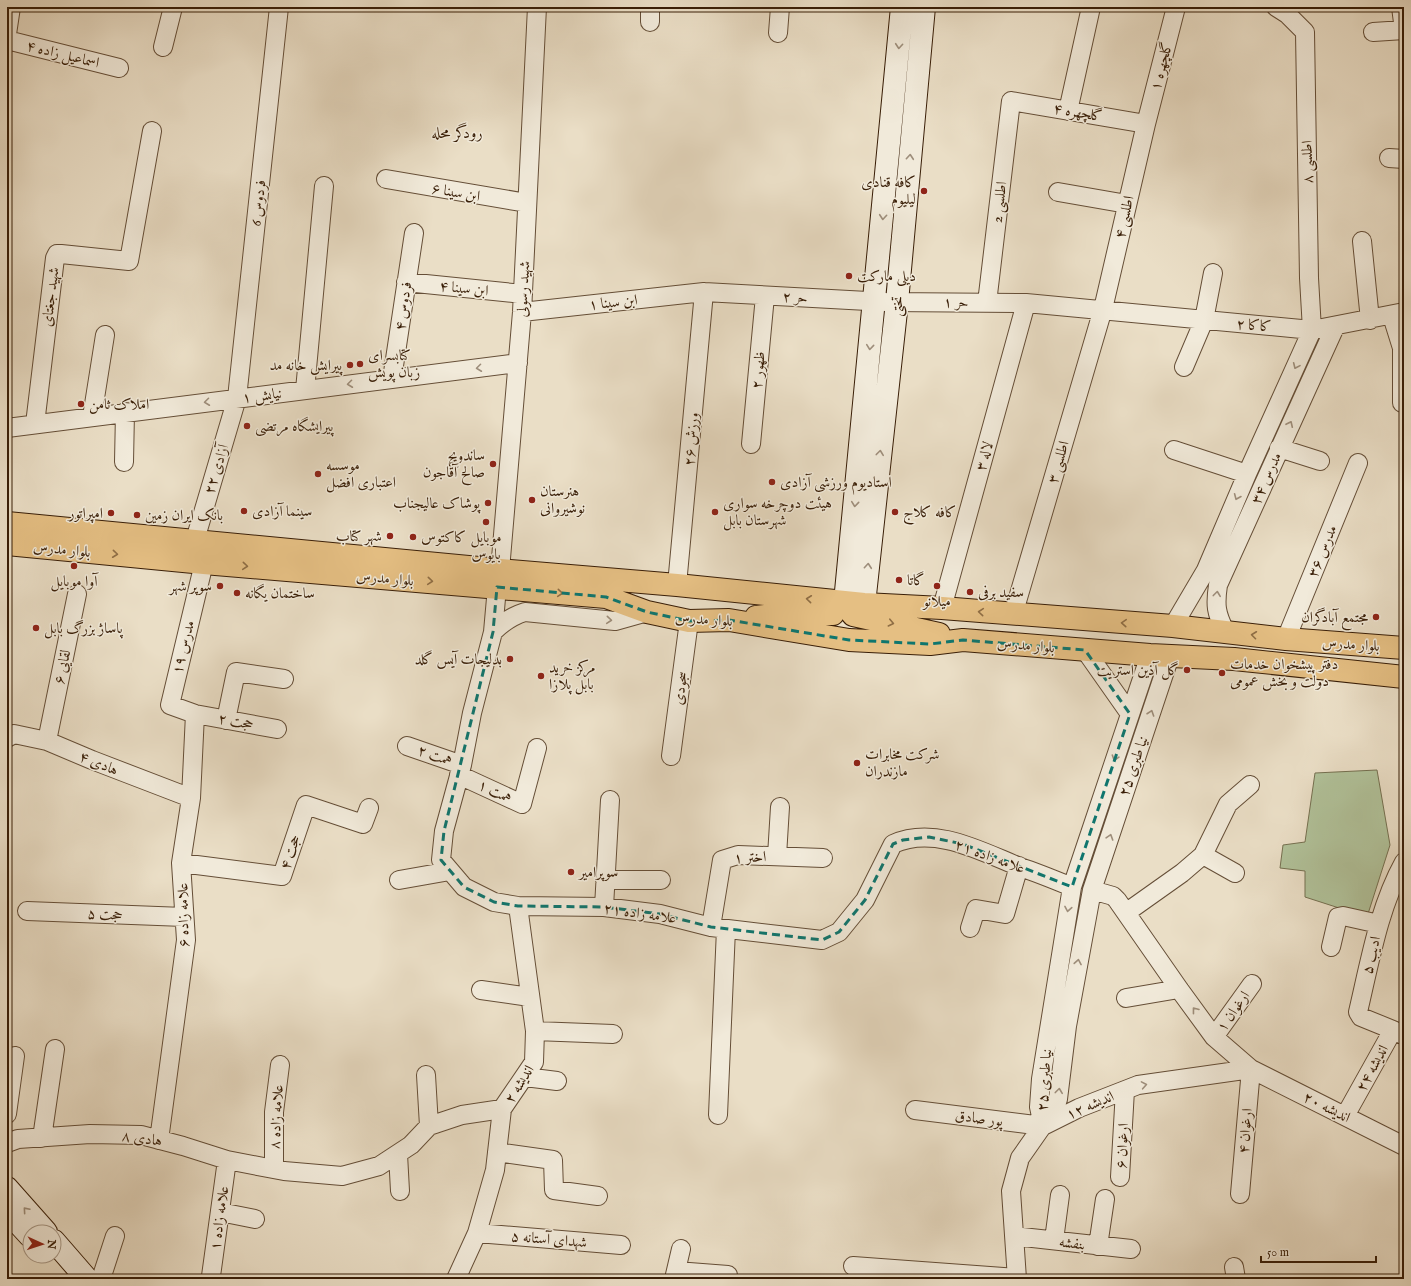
<svg xmlns="http://www.w3.org/2000/svg" width="1411" height="1286" font-family="'IM FELL English',Amiri,serif">
	<rect width="100%" height="100%" fill="#eadec6"/>
	<filter id="stains"><feTurbulence type="fractalNoise" baseFrequency=".005" numOctaves="4"/><feColorMatrix values="0 0 0 0 .2 0 0 0 0 .09 0 0 0 0 .02 0 0 0 .5 -.17"/></filter>
	<radialGradient id="worn" r=".72"><stop offset=".6" stop-color="#630" stop-opacity="0"/><stop offset="1" stop-color="#630" stop-opacity=".3"/></radialGradient>
	<path fill="#b1c29a" stroke="#757050" d="M 1377,770 L 1390,845 L 1367,917 L 1305,897 L 1305,871 L 1280,868 L 1283,845 L 1305,842 L 1315,773 Z"/>
	<g fill="none" stroke-linecap="round" stroke-linejoin="round">
		<g stroke="#654e37" stroke-width="20">
			<path id="street" d="M 1401,7 L 1404,30
				M 650,22 L 650,7
				M 1373,32 L 1404,30
				M 778,33 L 780,7
				M 7,34 L 11,7
				M 7,40 L 119,68
				M 163,47 L 173,7
				M 1068,111 L 1091,7
				M 1389,158 L 1404,159
				M 386,179 L 527,203
				M 1058,192 L 1127,204
				M 1362,241 L 1370,320
				M 406,282 L 523,294
				M 987,303 L 1011,101 L 1146,124
				M 522,312 L 704,292 L 886,302 L 1026,303 L 1312,330 L 1404,312
				M 1392,316 L 1402,348 L 1402,403
				M 1184,367 L 1204,320 L 1213,273
				M 392,379 L 414,233
				M 305,390 L 324,186
				M 92,417 L 105,335
				M 35,424 L 55,258 L 57,254 L 61,254 L 129,261 L 152,131
				M 7,428 L 518,363
				M 751,444 L 765,296
				M 1279,448 L 1320,461
				M 1174,450 L 1247,474
				M 124,462 L 125,412
				M 195,540 L 237,398 L 279,7
				M 204,563 L 170,705 L 195,714 L 277,729
				M 500,570 L 522,312 L 537,7
				M 677,585 L 704,292
				M 497,587 L 493,632 L 472,713 L 462,765 L 444,831 L 441,860 L 464,887 L 494,902 L 518,906 L 604,907 L 660,914 L 711,927 L 822,940 L 839,932 L 865,900 L 893,844 C 935,825 982,852 1020,867 C 1038,873 1055,880 1072,887
				M 942,608 L 1026,303
				M 1013,615 L 1103,309 L 1146,124 L 1176,7
				M 1173,626 L 1206,570 L 1247,474 L 1312,330 L 1309,278 L 1305,32 L 1287,14 L 1276,7
				M 1225,631 C 1216,613 1215,605 1218,585 L 1335,327
				M 493,632 C 503,622 512,616 525,612 L 615,621 L 647,612
				M 1286,639 L 1358,463
				M 1085,650 L 1130,714
				M 226,720 L 236,672 L 284,679
				M 7,738 L 14,734 L 47,741 L 92,760 L 191,798
				M 47,741 L 77,594
				M 407,746 L 462,765
				M 671,756 L 689,621
				M 459,775 L 522,804 L 537,748
				M 1203,855 L 1235,873
				M 777,856 L 780,807
				M 181,863 L 282,876 L 306,805 L 363,824 L 369,808
				M 399,880 L 450,871
				M 605,880 L 661,880
				M 1092,890 L 1113,896 L 1117,900 L 1179,989 L 1214,1037 L 1251,1069 L 1404,1146
				M 604,907 L 610,800
				M 27,911 L 184,917
				M 1127,912 L 1182,873 L 1203,855 L 1228,804 L 1250,785
				M 711,927 L 722,860 L 738,855 L 823,858
				M 970,928 L 976,909 L 1005,914 L 1019,866
				M 1331,947 L 1338,917 L 1343,916 L 1379,924
				M 481,990 L 530,997
				M 1126,998 L 1179,989
				M 1393,1030 L 1361,1017 L 1358,1012 C 1370,961 1379,907 1404,862
				M 535,1031 L 613,1034
				M 1214,1037 L 1252,984
				M 426,1075 L 429,1126
				M 525,1077 L 557,1081
				M 915,1110 L 1043,1126
				M 7,1114 L 15,1056
				M 718,1115 L 726,929
				M 1345,1116 L 1393,1030 L 1403,1035
				M 1045,1125 L 1079,1108 L 1138,1085 L 1251,1069
				M 1043,1126 L 1039,1107 L 1041,1079 L 1072,887 L 1150,655
				M 42,1138 L 55,1049
				M 159,1140 L 186,940 L 181,863 L 191,798 L 195,714
				M 7,1143 L 18,1139 L 90,1134 L 141,1135 L 183,1146 L 227,1160 L 284,1171 L 342,1176 L 379,1166 L 411,1145 L 429,1126 L 462,1115 L 502,1109
				M 497,1152 L 553,1160 L 554,1190 L 598,1196
				M 398,1154 L 400,1191
				M 274,1169 L 274,1112 L 280,1065
				M 1120,1177 L 1125,1090
				M 1240,1194 L 1251,1069
				M 220,1212 L 255,1219
				M 477,1233 L 621,1245
				M 1014,1236 L 1131,1249
				M 1054,1240 L 1060,1195
				M 1098,1246 L 1105,1199
				M 853,1266 L 1017,1278
				M 1234,1267 L 1236,1279
				M 676,1271 L 728,1275
				M 211,1276 L 227,1160
				M 101,1279 L 115,1236
				M 456,1279 L 477,1233 L 495,1170 L 502,1109 L 534,1062 L 535,1031 L 518,906
				M 674,1279 L 681,1249
				M 1017,1279 L 1011,1191 L 1020,1158 L 1055,1108 L 1058,1099 L 1067,1026 L 1092,890 L 1170,656"/>
		</g>
		<g stroke="#391e07" stroke-width="24">
			<path id="secondary" d="M 845,602 L 902,7
				M 864,604 L 897,302 L 924,7
				M 7,1188 L 46,1232
				M 7,1211 L 30,1236
				M 54,1241 L 87,1279"/>
		</g>
		<g stroke="#391e07" stroke-width="24">
			<path id="primary" d="M 7,523 L 500,570 L 677,585 L 864,604 L 942,608 L 1173,626 L 1286,639 L 1404,648
				M 7,544 L 204,563 L 606,597 L 647,612 L 689,621 L 729,620 L 849,640 L 930,644 L 963,640 L 1150,655 L 1234,659 L 1404,677
				M 851,612 L 853,615 L 939,634
				M 756,617 L 780,614 L 833,614"/>
		</g>
		<use href="#street" stroke="#f1eada" stroke-width="18"/>
		<use href="#secondary" stroke="#f1eada" stroke-width="22"/>
		<use href="#primary" stroke="#e5bf83" stroke-width="22"/>
	</g>
	<defs><path id="oneway-chevron" d="M-2-3.5L2.5 0L-2 3.5" fill="none" stroke-width="1.6" stroke-linecap="round" stroke-linejoin="round"/></defs>
	<g stroke="#9e8e7b">
		<use href="#oneway-chevron" transform="translate(899 46) rotate(95)"/>
		<use href="#oneway-chevron" transform="translate(910 157) rotate(-85)"/>
		<use href="#oneway-chevron" transform="translate(883 217) rotate(95)"/>
		<use href="#oneway-chevron" transform="translate(870 347) rotate(96)"/>
		<use href="#oneway-chevron" transform="translate(1296 366) rotate(114)"/>
		<use href="#oneway-chevron" transform="translate(479 368) rotate(173)"/>
		<use href="#oneway-chevron" transform="translate(350 384) rotate(173)"/>
		<use href="#oneway-chevron" transform="translate(207 402) rotate(173)"/>
		<use href="#oneway-chevron" transform="translate(1290 424) rotate(-65)"/>
		<use href="#oneway-chevron" transform="translate(880 453) rotate(-83)"/>
		<use href="#oneway-chevron" transform="translate(1237 497) rotate(113)"/>
		<use href="#oneway-chevron" transform="translate(855 504) rotate(96)"/>
		<use href="#oneway-chevron" transform="translate(868 566) rotate(-85)"/>
		<use href="#oneway-chevron" transform="translate(1217 594) rotate(-83)"/>
		<use href="#oneway-chevron" transform="translate(609 620) rotate(5)"/>
		<use href="#oneway-chevron" transform="translate(1151 713) rotate(-71)"/>
		<use href="#oneway-chevron" transform="translate(1115 758) rotate(108)"/>
		<use href="#oneway-chevron" transform="translate(1110 837) rotate(-72)"/>
		<use href="#oneway-chevron" transform="translate(1068 909) rotate(100)"/>
		<use href="#oneway-chevron" transform="translate(1078 962) rotate(-80)"/>
		<use href="#oneway-chevron" transform="translate(1195 1010) rotate(-128)"/>
		<use href="#oneway-chevron" transform="translate(1144 1085) rotate(-10)"/>
		<use href="#oneway-chevron" transform="translate(1059 1091) rotate(-83)"/>
		<use href="#oneway-chevron" transform="translate(26 1210) rotate(-131)"/>
	</g>
	<g stroke="#8f6e45">
		<use href="#oneway-chevron" transform="translate(115 554) rotate(6)"/>
		<use href="#oneway-chevron" transform="translate(245 566) rotate(5)"/>
		<use href="#oneway-chevron" transform="translate(430 581) rotate(5)"/>
		<use href="#oneway-chevron" transform="translate(560 593) rotate(5)"/>
		<use href="#oneway-chevron" transform="translate(809 599) rotate(-174)"/>
		<use href="#oneway-chevron" transform="translate(981 612) rotate(-175)"/>
		<use href="#oneway-chevron" transform="translate(891 623) rotate(13)"/>
		<use href="#oneway-chevron" transform="translate(1124 623) rotate(-176)"/>
		<use href="#oneway-chevron" transform="translate(1254 635) rotate(-173)"/>
	</g>
	<path fill="none" stroke="#0f766e" stroke-width="3" stroke-dasharray="8 5" stroke-linejoin="round" d="M 497,587 L 606,597 L 647,612 L 689,621 L 729,620 L 849,640 L 930,644 L 963,640 L 1085,650 L 1130,714 L 1072,887 L 963,844 L 929,837 L 903,840 L 893,844 L 865,900 L 839,932 L 822,940 L 711,927 L 660,914 L 604,907 L 518,906 L 494,902 L 464,887 L 441,860 L 444,831 L 493,632 Z"/>
	<g fill="#8f2418" stroke="#f1eada" stroke-width="1.5">
		<circle cx="924" cy="191" r="4"/>
		<circle cx="849" cy="276" r="4"/>
		<circle cx="360" cy="364" r="4"/>
		<circle cx="350" cy="365" r="4"/>
		<circle cx="81" cy="404" r="4"/>
		<circle cx="247" cy="426" r="4"/>
		<circle cx="493" cy="464" r="4"/>
		<circle cx="318" cy="474" r="4"/>
		<circle cx="772" cy="482" r="4"/>
		<circle cx="532" cy="500" r="4"/>
		<circle cx="488" cy="503" r="4"/>
		<circle cx="244" cy="511" r="4"/>
		<circle cx="715" cy="512" r="4"/>
		<circle cx="895" cy="512" r="4"/>
		<circle cx="111" cy="513" r="4"/>
		<circle cx="137" cy="515" r="4"/>
		<circle cx="486" cy="522" r="4"/>
		<circle cx="390" cy="536" r="4"/>
		<circle cx="413" cy="537" r="4"/>
		<circle cx="74" cy="566" r="4"/>
		<circle cx="899" cy="580" r="4"/>
		<circle cx="220" cy="586" r="4"/>
		<circle cx="937" cy="586" r="4"/>
		<circle cx="970" cy="592" r="4"/>
		<circle cx="237" cy="593" r="4"/>
		<circle cx="1376" cy="617" r="4"/>
		<circle cx="36" cy="628" r="4"/>
		<circle cx="510" cy="659" r="4"/>
		<circle cx="1187" cy="670" r="4"/>
		<circle cx="1222" cy="673" r="4"/>
		<circle cx="541" cy="676" r="4"/>
		<circle cx="857" cy="763" r="4"/>
		<circle cx="571" cy="872" r="4"/>
	</g>
	<g text-anchor="middle" stroke-width="3" stroke-linejoin="round" paint-order="stroke">
		<g font-size="15" fill="#391e07" stroke="#f1eada">
			<text transform="translate(63 54) rotate(14)" y="5">اسماعیل زاده ۴</text>
			<text transform="translate(1161 66) rotate(-75)" y="5">گلچهره ۱</text>
			<text transform="translate(1078 112) rotate(10)" y="5">گلچهره ۴</text>
			<text transform="translate(1307 162) rotate(-91)" y="5">اطلسی ۸</text>
			<text transform="translate(456 192) rotate(10)" y="5">ابن سینا ۶</text>
			<text transform="translate(999 202) rotate(-83)" y="5">اطلسی 2</text>
			<text transform="translate(258 203) rotate(-84)" y="5">فردوس 6</text>
			<text transform="translate(1124 217) rotate(-77)" y="5">اطلسی ۴</text>
			<text transform="translate(464 288) rotate(6)" y="5">ابن سینا ۴</text>
			<text transform="translate(523 289) rotate(-87)" y="5">شهید رسولی</text>
			<text transform="translate(50 297) rotate(-83)" y="5">شهید جغتای</text>
			<text transform="translate(795 297) rotate(3)" y="5">حر ۲</text>
			<text transform="translate(613 302) rotate(-6)" y="5">ابن سینا ۱</text>
			<text transform="translate(956 302) rotate(1)" y="5">حر ۱</text>
			<text transform="translate(403 306) rotate(-82)" y="5">فردوس ۴</text>
			<text transform="translate(897 306) rotate(-84)" y="5">تختی</text>
			<text transform="translate(1254 325) rotate(5)" y="5">کاکا ۲</text>
			<text transform="translate(758 370) rotate(-85)" y="5">ظهور ۲</text>
			<text transform="translate(262 395) rotate(-7)" y="5">نیایش ۱</text>
			<text transform="translate(691 439) rotate(-85)" y="5">ورزش ۲۶</text>
			<text transform="translate(984 456) rotate(-74)" y="5">لاله ۳</text>
			<text transform="translate(1058 462) rotate(-74)" y="5">اطلسی ۳</text>
			<text transform="translate(216 469) rotate(-73)" y="5">آزادی ٢٢</text>
			<text transform="translate(1266 478) rotate(-66)" y="5">مدرس ۳۴</text>
			<text transform="translate(62 549) rotate(6)" y="5">بلوار مدرس</text>
			<text transform="translate(1322 551) rotate(-68)" y="5">مدرس ۳۶</text>
			<text transform="translate(385 578) rotate(5)" y="5">بلوار مدرس</text>
			<text transform="translate(704 619) rotate(4)" y="5">بلوار مدرس</text>
			<text transform="translate(1351 644) rotate(4)" y="5">بلوار مدرس</text>
			<text transform="translate(1026 645) rotate(5)" y="5">بلوار مدرس</text>
			<text transform="translate(183 647) rotate(-76)" y="5">مدرس ۱۹</text>
			<text transform="translate(62 667) rotate(-78)" y="5">لقایی ۶</text>
			<text transform="translate(680 688) rotate(-82)" y="5">سجودی</text>
			<text transform="translate(236 721) rotate(10)" y="5">حجت ۲</text>
			<text transform="translate(435 755) rotate(19)" y="5">همت ۲</text>
			<text transform="translate(99 763) rotate(22)" y="5">هادی ۴</text>
			<text transform="translate(1133 766) rotate(-71)" y="5">نیا طبری ۲۵</text>
			<text transform="translate(495 791) rotate(25)" y="5">همت ۱</text>
			<text transform="translate(290 852) rotate(-71)" y="5">حجت ۴</text>
			<text transform="translate(990 856) rotate(20)" y="5">علامه زاده ۲۱</text>
			<text transform="translate(750 857) rotate(-3)" y="5">اختر ۱</text>
			<text transform="translate(640 913) rotate(8)" y="5">علامه زاده ۲۱</text>
			<text transform="translate(105 914) rotate(2)" y="5">حجت ۵</text>
			<text transform="translate(183 915) rotate(-91)" y="5">علامه زاده ۶</text>
			<text transform="translate(1371 955) rotate(-77)" y="5">ادیب ۵</text>
			<text transform="translate(1233 1011) rotate(-55)" y="5">ارغوان ۱</text>
			<text transform="translate(1372 1068) rotate(-61)" y="5">اندیشه ۲۴</text>
			<text transform="translate(1044 1080) rotate(-86)" y="5">نیا طبری ۲۵</text>
			<text transform="translate(519 1084) rotate(-58)" y="5">اندیشه ۲</text>
			<text transform="translate(1090 1105) rotate(-23)" y="5">اندیشه ۱۲</text>
			<text transform="translate(1327 1107) rotate(27)" y="5">اندیشه ۲۰</text>
			<text transform="translate(276 1117) rotate(-87)" y="5">علامه زاده ۸</text>
			<text transform="translate(979 1118) rotate(7)" y="5">پور صادق</text>
			<text transform="translate(1245 1131) rotate(-85)" y="5">ارغوان ۴</text>
			<text transform="translate(142 1138) rotate(8)" y="5">هادی ۸</text>
			<text transform="translate(1122 1146) rotate(-87)" y="5">ارغوان ۶</text>
			<text transform="translate(219 1218) rotate(-82)" y="5">علامه زاده ۱</text>
			<text transform="translate(549 1239) rotate(5)" y="5">شهدای آستانه ۵</text>
			<text transform="translate(1072 1243) rotate(7)" y="5">بنفشه</text>
		</g>
		<g font-size="15" fill="#391e07" stroke="#f1eada" text-anchor="start">
			<text x="916" y="187" text-anchor="end">کافه قنادی<tspan x="916" dy="17">لیلیوم</tspan></text>
			<text x="857" y="281">دیلی مارکت</text>
			<text x="368" y="360">کتابسرای<tspan x="368" dy="17">زبان پویش</tspan></text>
			<text x="342" y="370" text-anchor="end">پیرایش خانه مد</text>
			<text x="89" y="409">املاک ثامن</text>
			<text x="255" y="431">پیرایشگاه مرتضی</text>
			<text x="485" y="460" text-anchor="end">ساندویچ<tspan x="485" dy="17">صالح آقاجون</tspan></text>
			<text x="326" y="470">موسسه<tspan x="326" dy="17">اعتباری افضل</tspan></text>
			<text x="780" y="487">استادیوم ورزشی آزادی</text>
			<text x="540" y="496">هنرستان<tspan x="540" dy="17">نوشیروانی</tspan></text>
			<text x="480" y="508" text-anchor="end">پوشاک عالیجناب</text>
			<text x="723" y="508">هیئت دوچرخه سواری<tspan x="723" dy="17">شهرستان بابل</tspan></text>
			<text x="252" y="516">سینما آزادی</text>
			<text x="903" y="517">کافه کلاج</text>
			<text x="103" y="518" text-anchor="end">امپراتور</text>
			<text x="145" y="520">بانک ایران زمین</text>
			<text x="382" y="541" text-anchor="end">شهر کتاب</text>
			<text x="421" y="542">کاکتوس</text>
			<text x="486" y="542" text-anchor="middle">موبایل<tspan x="486" dy="17">بایوس</tspan></text>
			<text x="907" y="585">گاتا</text>
			<text x="74" y="586" text-anchor="middle">آوا موبایل</text>
			<text x="212" y="591" text-anchor="end">سوپر شهر</text>
			<text x="978" y="597">سفید برفی</text>
			<text x="245" y="598">ساختمان یگانه</text>
			<text x="937" y="606" text-anchor="middle">میلانو</text>
			<text x="1368" y="622" text-anchor="end">مجتمع آبادگران</text>
			<text x="44" y="633">پاساژ بزرگ بابل</text>
			<text x="502" y="664" text-anchor="end">بدلیجات آیس گلد</text>
			<text x="1230" y="669">دفتر پیشخوان خدمات<tspan x="1230" dy="17">دولت و بخش عمومی</tspan></text>
			<text x="549" y="672">مرکز خرید<tspan x="549" dy="17">بابل پلازا</tspan></text>
			<text x="1179" y="675" text-anchor="end">گل آذین استریت</text>
			<text x="865" y="759">شرکت مخابرات<tspan x="865" dy="17">مازندران</tspan></text>
			<text x="579" y="877">سوپرامیر</text>
		</g>
		<g font-size="16" fill="#391e07" stroke="#f1eada">
			<text x="457" y="138">رودگر محله</text>
		</g>
	</g>
	<rect width="1411" height="1286" fill="none" stroke="#eadec6" stroke-width="24"/>
	<rect x="8" y="8" width="1395" height="1270" fill="none" stroke="#391e07" stroke-width="2"/>
	<rect x="12" y="12" width="1387" height="1262" fill="none" stroke="#391e07"/>
	<g transform="translate(42 1244) rotate(93)"><circle r="19" fill="#f1eada" stroke="#a79886"/>
	<path d="M0-3L7 15L0 10L-7 15Z" fill="#8f2418"/>
	<text y="-6" font-size="11" font-weight="bold" text-anchor="middle" fill="#391e07">N</text>
	</g>
	<path d="M1261 1256v6h115v-6" fill="none" stroke="#391e07" stroke-width="2"/>
	<text x="1267" y="1256" font-size="12" fill="#391e07" stroke="#f1eada" stroke-width="3" paint-order="stroke">50 m</text>
	<rect width="100%" height="100%" filter="url(#stains)"/>
	<rect width="100%" height="100%" fill="url(#worn)"/>
</svg>
